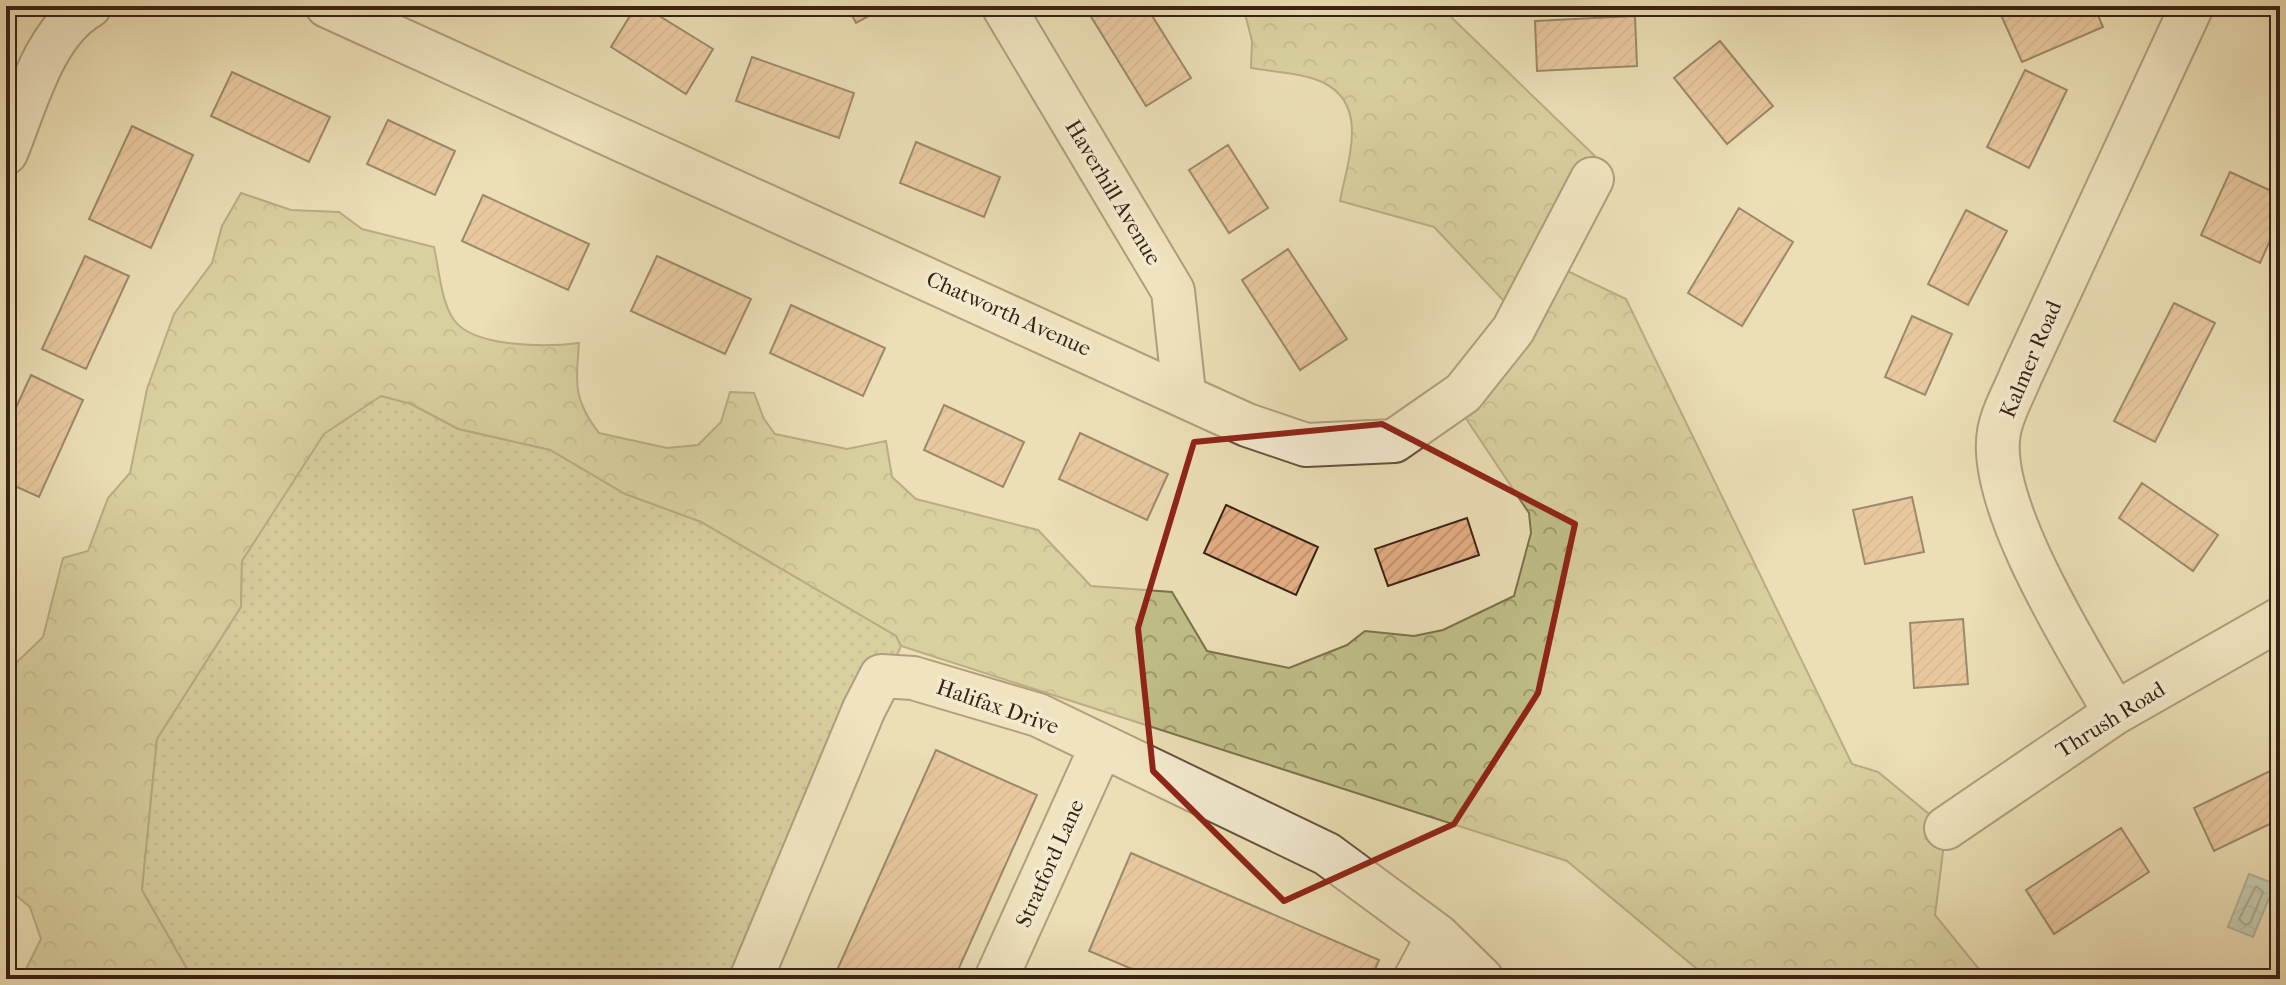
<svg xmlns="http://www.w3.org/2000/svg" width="2286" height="985" font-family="'IM FELL French Canon',serif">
	<defs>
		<pattern id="forest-crowns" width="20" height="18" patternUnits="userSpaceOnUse" patternTransform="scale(2)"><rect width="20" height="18" fill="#c0bf88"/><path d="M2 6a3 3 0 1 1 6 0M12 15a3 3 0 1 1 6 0" fill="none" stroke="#9d9b6e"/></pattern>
		<pattern id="park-dots" width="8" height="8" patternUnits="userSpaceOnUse" patternTransform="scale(2)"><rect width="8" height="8" fill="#c0bf88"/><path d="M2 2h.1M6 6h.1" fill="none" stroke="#9d9b6e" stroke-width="1.8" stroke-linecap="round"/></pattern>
		<pattern id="water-waves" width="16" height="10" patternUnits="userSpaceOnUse" patternTransform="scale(2)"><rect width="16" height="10" fill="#9abcb4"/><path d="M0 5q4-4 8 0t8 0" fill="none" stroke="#85a19a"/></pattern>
		<pattern id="building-hatch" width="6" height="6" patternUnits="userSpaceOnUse" patternTransform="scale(2)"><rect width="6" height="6" fill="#e4ae84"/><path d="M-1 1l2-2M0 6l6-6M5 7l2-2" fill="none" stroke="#c49571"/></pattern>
	</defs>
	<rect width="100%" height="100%" fill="#ecdfb5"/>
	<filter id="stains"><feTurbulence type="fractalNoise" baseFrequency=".0025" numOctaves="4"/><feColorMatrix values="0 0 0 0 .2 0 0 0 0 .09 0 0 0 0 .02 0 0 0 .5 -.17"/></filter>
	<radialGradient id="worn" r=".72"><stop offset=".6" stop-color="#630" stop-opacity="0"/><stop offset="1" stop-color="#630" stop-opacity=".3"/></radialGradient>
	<path fill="url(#forest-crowns)" stroke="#7d704f" stroke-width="2" d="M 1243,6 L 1446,6 L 1452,18 L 1599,160 L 1559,267 L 1626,299 L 1852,764 L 1878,772 L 1946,828 L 1935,915 L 1987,979 L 1709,979 L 1567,861 L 901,646 L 896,636 L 701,522 L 625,494 L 550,450 L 458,429 L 411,404 L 242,561 L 241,607 L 157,739 L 142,890 L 193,979 L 21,979 L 41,939 L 30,907 L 6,887 L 6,713 L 17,662 L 43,637 L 63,558 L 88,551 L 108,498 L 130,473 L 147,389 L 174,314 L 212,263 L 222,226 L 241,193 L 291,210 L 339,212 L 362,229 L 434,247 C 439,269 441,302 454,320 C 474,348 548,347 579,343 C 576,385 573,399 599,433 L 667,448 L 698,445 L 721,422 L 730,392 L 754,393 L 764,419 L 775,434 L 847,449 L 886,441 L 892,477 L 916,499 L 1038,530 L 1091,586 L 1172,592 L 1207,651 L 1289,668 L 1347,645 L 1365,631 L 1414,636 L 1443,630 L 1514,596 L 1531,533 L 1529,513 L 1457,405 L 1522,320 L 1434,227 L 1340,201 C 1347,162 1370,106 1324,83 C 1305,73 1273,72 1251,68 L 1252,41 Z"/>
	<path fill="url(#park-dots)" stroke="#7d704f" stroke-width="2" d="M 381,396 L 411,404 L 458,429 L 550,450 L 625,494 L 701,522 L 896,636 L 901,646 L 751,979 L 193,979 L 142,890 L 157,739 L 241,607 L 242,561 L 324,434 Z"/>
	<path fill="url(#water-waves)" stroke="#747e75" stroke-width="2" d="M 2249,874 L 2275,884 L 2253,937 L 2228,927 Z"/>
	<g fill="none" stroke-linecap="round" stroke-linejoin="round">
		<path stroke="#6a6f65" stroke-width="2" d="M 2256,886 L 2263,892 L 2250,923 L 2245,925 L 2239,919 Z"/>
	</g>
	<path fill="url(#building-hatch)" stroke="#3a2216" stroke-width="2" d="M 636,6 L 643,6 L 713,49 L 686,94 L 611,47 Z
		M 847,6 L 887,6 L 856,23 Z
		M 1104,6 L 1146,6 L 1191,78 L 1146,106 L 1090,15 Z
		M 1997,6 L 2094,6 L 2103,27 L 2022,62 Z
		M 1635,16 L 1637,66 L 1537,71 L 1535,21 Z
		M 1720,41 L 1773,106 L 1727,144 L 1674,78 Z
		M 752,57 L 854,93 L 839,138 L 736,101 Z
		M 2025,70 L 2067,90 L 2029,168 L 1987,147 Z
		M 232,72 L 330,117 L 309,162 L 211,116 Z
		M 388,120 L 455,151 L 435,195 L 367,164 Z
		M 132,126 L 193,155 L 151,248 L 89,219 Z
		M 916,142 L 1000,177 L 984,217 L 900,183 Z
		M 1228,145 L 1268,208 L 1229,233 L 1189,170 Z
		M 2230,172 L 2280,195 L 2280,218 L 2260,263 L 2201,235 Z
		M 483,195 L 589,244 L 568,290 L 462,241 Z
		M 1739,208 L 1793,242 L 1742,326 L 1688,293 Z
		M 1966,210 L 2007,231 L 1968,305 L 1928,284 Z
		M 1288,249 L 1347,339 L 1300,370 L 1242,280 Z
		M 85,256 L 129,276 L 86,369 L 42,349 Z
		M 657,256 L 751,299 L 725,354 L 631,311 Z
		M 2174,303 L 2215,323 L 2155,442 L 2114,421 Z
		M 791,305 L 885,348 L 863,396 L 770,353 Z
		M 1912,316 L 1952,334 L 1925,395 L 1885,377 Z
		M 31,375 L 83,400 L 39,497 L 6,482 L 6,429 Z
		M 944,405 L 1024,442 L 1003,487 L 924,450 Z
		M 1080,433 L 1168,474 L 1147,520 L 1059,479 Z
		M 2142,483 L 2218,535 L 2193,571 L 2119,518 Z
		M 1912,497 L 1924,552 L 1865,564 L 1853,510 Z
		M 1226,505 L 1318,547 L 1296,595 L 1204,553 Z
		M 1467,518 L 1479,555 L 1388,586 L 1375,549 Z
		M 1963,619 L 1968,684 L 1914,688 L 1910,623 Z
		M 936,750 L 1037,795 L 954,979 L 833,979 Z
		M 2272,770 L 2280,787 L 2280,819 L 2214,851 L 2194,808 Z
		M 2121,828 L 2149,872 L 2054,934 L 2026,890 Z
		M 1131,853 L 1379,960 L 1371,979 L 1156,979 L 1089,951 Z"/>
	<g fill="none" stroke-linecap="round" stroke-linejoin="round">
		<g stroke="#66513e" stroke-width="46">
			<path id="street" d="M 327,6 L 1247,425 L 1306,445 L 1394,441 L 1463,393 L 1513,330 L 1592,179
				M 1003,6 L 1173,291 L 1184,393
				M 6,153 C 26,105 43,33 90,6
				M 2115,713 C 2079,650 1986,504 1999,432 C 2002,413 2014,393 2021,375 L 2192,6
				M 1946,828 L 2115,713 L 2280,619
				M 751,979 L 864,709 L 881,676 L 913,678 L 1038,715 L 1327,854 L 1438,936 L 1482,979
				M 996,979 L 1101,747
				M 1415,979 L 1438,936"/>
		</g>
		<use href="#street" stroke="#f3eacf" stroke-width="42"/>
	</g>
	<path d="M0 0H2286V985H0ZM 1382,424 L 1575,524 L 1538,693 L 1454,824 L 1284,901 L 1153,771 L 1138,628 L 1194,442 Z" fill="#ecdfb5" fill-opacity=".55" fill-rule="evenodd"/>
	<path fill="none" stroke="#8f2418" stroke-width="6" stroke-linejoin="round" d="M 1382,424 L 1575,524 L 1538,693 L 1454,824 L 1284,901 L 1153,771 L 1138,628 L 1194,442 Z"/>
	<g text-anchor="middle" stroke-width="7" stroke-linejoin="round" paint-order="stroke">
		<g font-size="22" fill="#3a2216" stroke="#f3eacf">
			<text transform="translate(1114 192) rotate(59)" y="8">Haverhill Avenue</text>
			<text transform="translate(1009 313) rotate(24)" y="8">Chatworth Avenue</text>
			<text transform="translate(2030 359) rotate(-67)" y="8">Kalmer Road</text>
			<text transform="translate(998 706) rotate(19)" y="8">Halifax Drive</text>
			<text transform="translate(2110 719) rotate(-32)" y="8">Thrush Road</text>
			<text transform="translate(1049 863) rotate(-66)" y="8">Stratford Lane</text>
		</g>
	</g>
	<rect width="2286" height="985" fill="none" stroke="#ecdfb5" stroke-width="32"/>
	<rect x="8" y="8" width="2270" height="969" fill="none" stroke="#3a2216" stroke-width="4"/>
	<rect x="16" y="16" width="2254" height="953" fill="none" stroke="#3a2216" stroke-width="2"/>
	<rect width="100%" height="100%" filter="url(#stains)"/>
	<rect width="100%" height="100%" fill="url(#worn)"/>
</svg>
